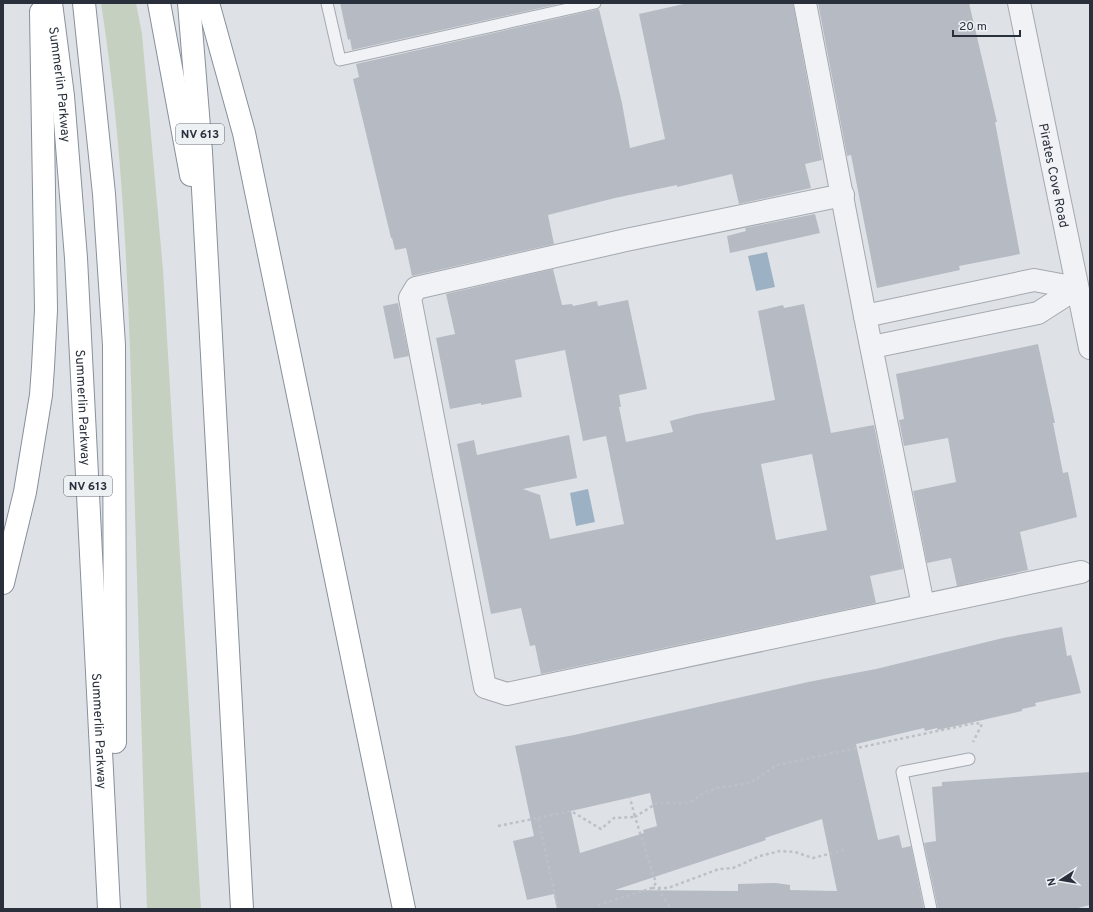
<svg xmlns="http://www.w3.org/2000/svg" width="1093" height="912" font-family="Overpass,sans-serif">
	<rect width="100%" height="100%" fill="#dee2e7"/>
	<path fill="#c5d0c0" d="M 101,3 L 136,3 L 142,34 L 163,270 L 201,909 L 147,909 C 142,756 138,602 133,449 C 129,300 124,150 101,3 Z"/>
	<path fill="#9cb1c4" d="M 767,252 L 775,287 L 756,291 L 748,256 Z
		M 588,489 L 595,522 L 576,526 L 570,493 Z"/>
	<path fill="#b6bbc3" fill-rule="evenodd" d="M 340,3 L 563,3 L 352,50 L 350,39 L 348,40 Z
		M 688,3 L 793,3 L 822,160 L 805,164 L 811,188 L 739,204 L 732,174 L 677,187 L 677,185 L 615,198 L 548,215 L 554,244 L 412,276 L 406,248 L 395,250 L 392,238 L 391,238 L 353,79 L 359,77 L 356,64 L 599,9 L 622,103 L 630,148 L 665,139 L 639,14 Z
		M 818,3 L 969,3 L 997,122 L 995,122 L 1020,254 L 959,266 L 960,270 L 877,288 L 851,155 L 847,156 Z
		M 815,214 L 820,233 L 730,253 L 727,236 L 746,231 L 745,228 Z
		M 553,269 L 562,305 L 572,304 L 573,306 L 597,301 L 598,306 L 628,300 L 647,389 L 619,395 L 621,407 L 619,407 L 626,442 L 673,432 L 670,421 L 697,414 L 775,400 L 758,311 L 783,305 L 784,308 L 804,304 L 831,433 L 874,425 L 903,569 L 870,576 L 876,603 L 541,674 L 535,645 L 530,646 L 521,608 L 491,614 L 457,444 L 474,440 L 477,455 L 569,435 L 577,478 L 523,489 L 540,495 L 550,539 L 624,524 L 606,436 L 583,441 L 565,350 L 515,360 L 522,397 L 481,405 L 481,403 L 450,409 L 436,338 L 455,334 L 446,294 ZM 812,454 L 827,530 L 776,540 L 761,464 Z
		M 398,303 L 409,356 L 394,359 L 383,306 Z
		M 1038,344 L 1055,423 L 1053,423 L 1063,473 L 1068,472 L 1077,517 L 1020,532 L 1028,570 L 957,586 L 951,558 L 927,563 L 913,491 L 956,482 L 948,438 L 904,446 L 899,420 L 904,419 L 896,374 Z
		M 1062,627 L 1067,656 L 1071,655 L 1081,693 L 1035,703 L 1036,706 L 1022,709 L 1022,711 L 938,730 L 937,728 L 925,731 L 924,728 L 856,744 L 878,840 L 899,835 L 902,848 L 911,846 L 924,909 L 557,909 L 554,894 L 527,900 L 513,841 L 534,836 L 515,746 L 574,735 L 808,682 L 876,669 L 1003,638 ZM 650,793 L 657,826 L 643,830 L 644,833 L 580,853 L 571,811 ZM 822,819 L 837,891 L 790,890 L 790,885 L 776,883 L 738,884 L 738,891 L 615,890 L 766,840 L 765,838 Z
		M 1090,772 L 1090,905 L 1074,909 L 938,909 L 924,843 L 936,841 L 932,787 L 942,786 L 942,782 Z"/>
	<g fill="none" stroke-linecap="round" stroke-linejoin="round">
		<g stroke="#a4a9b0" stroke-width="13">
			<path id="service" d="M 327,3 L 340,60 L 595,3
				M 931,909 L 902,772 L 969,759"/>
		</g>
		<g stroke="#a4a9b0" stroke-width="24">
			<g id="minor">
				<path d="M 805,3 L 865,316 L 923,605"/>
				<path id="s1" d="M 1019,3 L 1090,348"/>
				<path d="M 843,195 L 626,240 L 416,288 L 410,298 L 485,687 L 507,694 L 1081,572"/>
				<path d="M 865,316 L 1034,280 L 1077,288"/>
				<path d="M 872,347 L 1038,313 L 1077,288"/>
			</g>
		</g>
		<g stroke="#87909c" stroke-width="24">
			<g id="motorway">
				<path id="s2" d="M 51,3 L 63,96 L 76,258 L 109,909"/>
				<path d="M 84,3 L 104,194 L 114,345 L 115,742"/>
				<path d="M 159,3 L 191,175"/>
				<path d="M 189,3 L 201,152 L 242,909"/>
				<path d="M 208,3 L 244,133 L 404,909"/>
				<path d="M 3,583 L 25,492 L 41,395 L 43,367 L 46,310 L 41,12"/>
			</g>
		</g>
		<path stroke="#bdc0c5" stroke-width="2.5" stroke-dasharray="3 3" stroke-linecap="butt" d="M 538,818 L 571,811 L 601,829 L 614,818 L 635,817 L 630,798
			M 498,826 L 538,818 L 558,909
			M 652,888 L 668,888 L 719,869 L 733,868 L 760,856 L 780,851 L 795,852 L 813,858 L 844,850
			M 658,889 L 671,909
			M 598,905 L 652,888 L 656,883 L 635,817 L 657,803 L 689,803 L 704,793 L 717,788 L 750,783 L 777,765 L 975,723 L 982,724 L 973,742"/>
		<use href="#service" stroke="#f1f2f5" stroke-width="11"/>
		<use href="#minor" stroke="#f1f2f5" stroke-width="22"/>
		<use href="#motorway" stroke="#fff" stroke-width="22"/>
	</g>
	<g text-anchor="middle" stroke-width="3.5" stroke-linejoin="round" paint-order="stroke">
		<g fill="#edf1f4" stroke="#646a73" stroke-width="1">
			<rect x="176" y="124" width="48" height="20" rx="3"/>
			<rect x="64" y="476" width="48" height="20" rx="3"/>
		</g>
		<g font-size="12" font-weight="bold" fill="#29303c">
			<text x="200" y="138">NV 613</text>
			<text x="88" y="490">NV 613</text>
		</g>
		<g font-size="13" fill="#29303c" stroke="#edf1f4">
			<text dy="5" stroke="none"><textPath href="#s2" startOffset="82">Summerlin Parkway</textPath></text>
			<text dy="5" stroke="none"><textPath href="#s1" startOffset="176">Pirates Cove Road</textPath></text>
			<text dy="5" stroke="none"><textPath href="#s2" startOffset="406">Summerlin Parkway</textPath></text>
			<text dy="5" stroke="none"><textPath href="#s2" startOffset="730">Summerlin Parkway</textPath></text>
		</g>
	</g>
	<rect width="1093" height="912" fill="none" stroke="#29303c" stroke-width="8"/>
	<g transform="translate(1061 880) rotate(258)" stroke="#edf1f4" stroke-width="3" paint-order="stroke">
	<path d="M0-3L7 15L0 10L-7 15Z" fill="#29303c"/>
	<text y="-6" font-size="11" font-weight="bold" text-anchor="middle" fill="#29303c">N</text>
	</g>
	<path d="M953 30v6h67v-6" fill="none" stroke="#29303c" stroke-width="2"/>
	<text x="959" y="30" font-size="12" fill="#29303c" stroke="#edf1f4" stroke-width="3" paint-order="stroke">20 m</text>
</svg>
